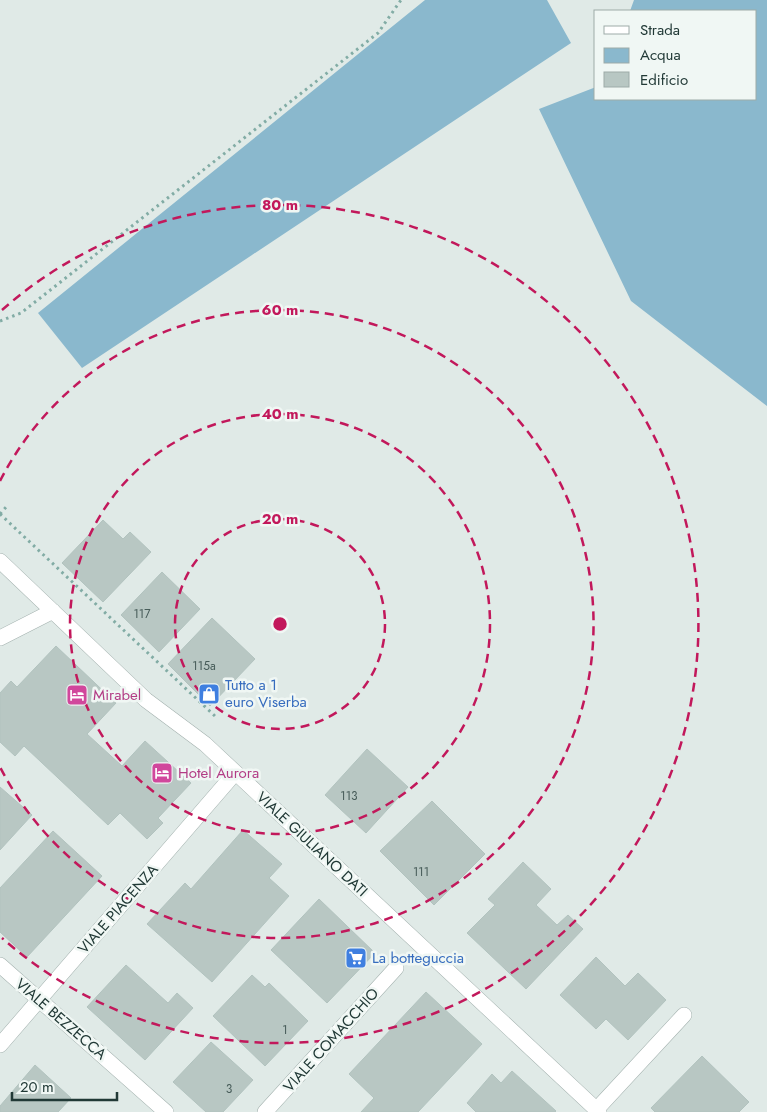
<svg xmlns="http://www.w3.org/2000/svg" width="767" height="1112" font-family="Jost,sans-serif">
	<rect width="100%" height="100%" fill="#e0eae7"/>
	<path fill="#8ab8cd" d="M 425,0 L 547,0 L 571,43 L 82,368 L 38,313 Z
		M 634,0 L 767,0 L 767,406 L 631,301 L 539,109 L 596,87 L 596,99 L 756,99 L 756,11 L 630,11 Z"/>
	<path fill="#b8c7c3" stroke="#b2c3bf" d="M 103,520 L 123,539 L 130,532 L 151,552 L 103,602 L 62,563 Z
		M 162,572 L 200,609 L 159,652 L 121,615 Z
		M 212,618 L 255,659 L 210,706 L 168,664 Z
		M 56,646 L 116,703 L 87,734 L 122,766 L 145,741 L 191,783 L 158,818 L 163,823 L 147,839 L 120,813 L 108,825 L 24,746 L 15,756 L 0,742 L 0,693 L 11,681 L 17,687 Z
		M 367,749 L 408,787 L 366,833 L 325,795 Z
		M 0,787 L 32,815 L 0,850 Z
		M 432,801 L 485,854 L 434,905 L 380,851 Z
		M 243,830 L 282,864 L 269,878 L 289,896 L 212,982 L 147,924 L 185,883 L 191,889 Z
		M 53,831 L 102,876 L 27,957 L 0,932 L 0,888 Z
		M 523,862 L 551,889 L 536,905 L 557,925 L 568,915 L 583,929 L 526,989 L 467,933 L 495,905 L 488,899 Z
		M 319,899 L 375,953 L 327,1003 L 271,950 Z
		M 596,957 L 625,986 L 638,973 L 666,1000 L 628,1040 L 606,1019 L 596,1029 L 560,995 Z
		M 126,965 L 168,1003 L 177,993 L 193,1008 L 145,1060 L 87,1007 Z
		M 252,975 L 265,987 L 269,983 L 308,1021 L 265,1066 L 213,1016 Z
		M 426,992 L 482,1044 L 418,1112 L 361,1112 L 374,1098 L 349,1074 Z
		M 211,1042 L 253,1080 L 223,1112 L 206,1112 L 173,1082 Z
		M 702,1056 L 749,1102 L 739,1112 L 655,1112 L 651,1108 Z
		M 35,1065 L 71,1098 L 58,1112 L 0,1112 L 0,1106 Z
		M 512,1071 L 556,1111 L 555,1112 L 476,1112 L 467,1103 L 492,1074 L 501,1083 Z"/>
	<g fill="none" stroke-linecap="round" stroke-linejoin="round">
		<g stroke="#a3b1ae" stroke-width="16">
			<path id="minor" d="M 0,561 L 146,700 L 205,744 L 599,1112
				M 0,638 L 53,611
				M 0,965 L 166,1112
				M 0,1045 L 235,773
				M 596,1110 L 684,1015
				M 265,1112 L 396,968"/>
		</g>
		<path stroke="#82aca5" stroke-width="3" stroke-dasharray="2.5 4" stroke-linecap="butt" d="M 0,321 L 21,313 L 378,33 L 401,0
			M 0,514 L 216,717
			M 0,514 L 7,506"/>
		<use href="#minor" stroke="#fff" stroke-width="15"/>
	</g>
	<g fill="none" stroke="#c2185b" stroke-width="2.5" stroke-dasharray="9 6">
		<circle cx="280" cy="624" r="105"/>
		<circle cx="280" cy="624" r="210"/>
		<path d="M0 481A314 314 0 1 1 0 767"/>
		<path d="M2 310A419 419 0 1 1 2 938"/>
	</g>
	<defs>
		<g id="shop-square" transform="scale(1.125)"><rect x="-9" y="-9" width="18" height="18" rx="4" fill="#3f7fe0" stroke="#f0f7f4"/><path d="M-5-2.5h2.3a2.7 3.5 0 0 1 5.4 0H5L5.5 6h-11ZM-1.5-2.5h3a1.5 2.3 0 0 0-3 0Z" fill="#fff"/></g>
		<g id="hotel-square" transform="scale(1.125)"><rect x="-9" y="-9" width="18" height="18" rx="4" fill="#d1479c" stroke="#f0f7f4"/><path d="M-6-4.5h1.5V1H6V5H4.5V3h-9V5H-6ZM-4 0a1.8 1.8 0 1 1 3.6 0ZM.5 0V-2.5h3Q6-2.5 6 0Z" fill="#fff"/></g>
		<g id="supermarket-square" transform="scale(1.125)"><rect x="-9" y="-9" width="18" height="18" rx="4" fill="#3f7fe0" stroke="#f0f7f4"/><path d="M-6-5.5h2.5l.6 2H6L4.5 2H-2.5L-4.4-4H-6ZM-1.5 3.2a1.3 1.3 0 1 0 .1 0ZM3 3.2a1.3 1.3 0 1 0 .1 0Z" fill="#fff"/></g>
	</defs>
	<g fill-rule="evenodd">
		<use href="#shop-square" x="209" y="694"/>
		<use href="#hotel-square" x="77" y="695"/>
		<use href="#hotel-square" x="162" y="773"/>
		<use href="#supermarket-square" x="356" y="958"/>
	</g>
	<g text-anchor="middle" stroke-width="5" stroke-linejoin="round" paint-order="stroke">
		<g font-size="12" fill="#475c59">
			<text x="142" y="618">117</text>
			<text x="204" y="670">115a</text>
			<text x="349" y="800">113</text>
			<text x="421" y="876">111</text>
			<text x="285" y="1034">1</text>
			<text x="229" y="1093">3</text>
		</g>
		<g font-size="15" fill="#366cbe" stroke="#f0f7f4" text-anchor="start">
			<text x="225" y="690">Tutto a 1<tspan x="225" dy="17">euro Viserba</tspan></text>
			<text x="372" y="963">La botteguccia</text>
		</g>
		<g font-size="15" fill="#b23c85" stroke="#f0f7f4" text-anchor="start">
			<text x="93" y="700">Mirabel</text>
			<text x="178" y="778">Hotel Aurora</text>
		</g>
		<g font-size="15" fill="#213936" stroke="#f0f7f4">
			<text transform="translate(312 844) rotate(43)" y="5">VIALE GIULIANO DATI</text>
			<text transform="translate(118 909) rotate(-49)" y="5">VIALE PIACENZA</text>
			<text transform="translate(61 1019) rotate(41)" y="5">VIALE BEZZECCA</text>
			<text transform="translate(331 1040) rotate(-48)" y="5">VIALE COMACCHIO</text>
		</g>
	</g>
	<circle cx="280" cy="624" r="8" fill="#c2185b" stroke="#f0f7f4" stroke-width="2.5"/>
	<g font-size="15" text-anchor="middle" font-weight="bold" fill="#c2185b" stroke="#f0f7f4" stroke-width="5" stroke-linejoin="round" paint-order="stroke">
		<text x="280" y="210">80 m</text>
		<text x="280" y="315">60 m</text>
		<text x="280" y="419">40 m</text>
		<text x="280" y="524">20 m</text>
	</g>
	<rect x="594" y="10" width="162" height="90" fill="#f0f7f4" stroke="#9daba8"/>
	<rect x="604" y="26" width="25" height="8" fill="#ffffff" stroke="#9daba8"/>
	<text x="640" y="35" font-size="15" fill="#213936">Strada</text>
	<rect x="604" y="48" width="25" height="15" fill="#8ab8cd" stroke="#9daba8"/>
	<text x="640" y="60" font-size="15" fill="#213936">Acqua</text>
	<rect x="604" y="72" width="25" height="15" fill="#b8c7c3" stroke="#9daba8"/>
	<text x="640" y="85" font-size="15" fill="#213936">Edificio</text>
	<path d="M12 1092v8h105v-8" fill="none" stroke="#213936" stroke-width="2.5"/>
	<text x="20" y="1092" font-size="15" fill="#213936" stroke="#f0f7f4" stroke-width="4" paint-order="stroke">20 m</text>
</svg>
